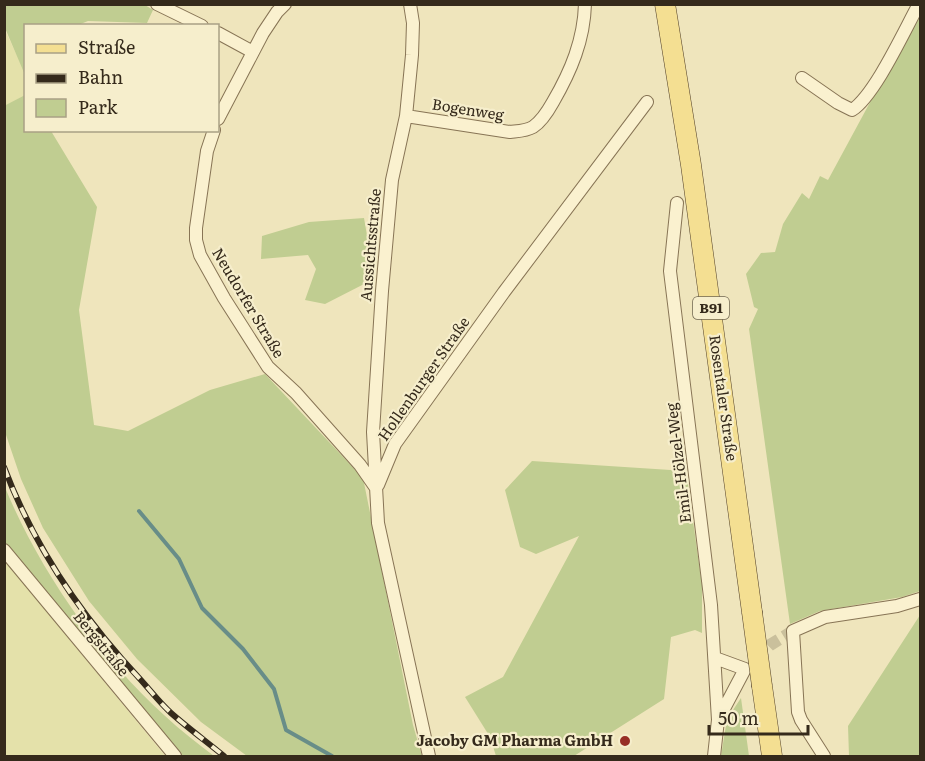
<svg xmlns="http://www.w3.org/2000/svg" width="925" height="761" font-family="Literata,serif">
	<rect width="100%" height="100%" fill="#efe5bc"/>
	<path fill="#e4e1aa" d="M 4,28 L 26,75 L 25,95 L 5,106 Z
		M 4,561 L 5,561 L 165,756 L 5,756 Z"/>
	<path fill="#c0cd91" d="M 145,5 L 153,10 L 147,23 L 88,21 L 78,25 L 26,26 L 25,75 L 5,28 L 5,5 Z
		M 920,16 L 920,591 L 902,597 L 820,611 L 790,624 L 749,329 L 758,309 L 754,307 L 746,274 L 761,253 L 775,252 L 783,224 L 802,193 L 809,199 L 820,176 L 828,180 L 914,21 Z
		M 25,95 L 26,130 L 51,131 L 97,207 L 79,310 L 94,425 L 128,431 L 210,390 L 265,374 L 363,478 L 413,725 L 422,756 L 247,756 L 201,722 L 137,659 L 89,601 L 43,528 L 21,479 L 5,432 L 4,106 Z
		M 364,218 L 369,247 L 368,282 L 325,304 L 305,300 L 316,269 L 308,255 L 261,259 L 262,236 L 309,222 Z
		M 532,461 L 686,471 L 702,585 L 702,633 L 695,630 L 671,637 L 664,699 L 574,756 L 496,756 L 490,737 L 465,697 L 503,677 L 579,536 L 536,554 L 520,547 L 505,490 Z
		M 4,485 C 38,568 98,655 164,715 C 180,730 197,743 214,756 L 181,756 L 5,543 Z
		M 920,615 L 920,756 L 849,756 L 848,726 Z
		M 741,698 L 749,756 L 721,756 L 727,719 Z"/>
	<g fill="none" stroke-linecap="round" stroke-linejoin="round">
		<path stroke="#688d88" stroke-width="4" d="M 139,511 L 179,559 L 202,608 L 243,649 L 274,689 L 286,730 L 332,756"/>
		<path stroke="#cac09c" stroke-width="12" stroke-dasharray="12 6" stroke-linecap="butt" d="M 756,659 L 770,645 L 793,631"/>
		<g stroke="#877455" stroke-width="14">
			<path id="minor" d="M 157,4 L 202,26
				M 410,4 L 413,23 L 412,55 L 406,116 L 392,180 L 382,291 L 373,432 L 378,523 L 429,756
				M 218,33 L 253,52
				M 802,78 L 838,103 L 852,110 C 875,95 904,31 919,4
				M 406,116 L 510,132 C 519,131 526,131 533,127 C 542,121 548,111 553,102 C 571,71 584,40 585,4
				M 218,119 L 263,33 L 277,12 L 285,4
				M 214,130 L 207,151 L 196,228 L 196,240 L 200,255 L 224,298 L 268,367 L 296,393 L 360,465 L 376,488
				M 677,203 L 670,271 L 711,605 L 718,720
				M 378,485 L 395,444 L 504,292 L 647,102
				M 4,550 L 175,756
				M 714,756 L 718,720 L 745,669 L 715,658
				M 824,756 L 801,720 L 798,712 L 793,631 L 825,617 L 897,606 L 920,599"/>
		</g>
		<g stroke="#54422a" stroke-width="21">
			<path id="primary" d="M 665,4 L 691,165 L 752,612
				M 762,686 L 772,756"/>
		</g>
		<use href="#minor" stroke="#faf1cf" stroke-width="12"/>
		<use href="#primary" stroke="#f4df92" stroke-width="20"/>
		<g stroke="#352a1b" stroke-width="6">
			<path id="rail" d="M 4,467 C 34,547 82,617 140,679 C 150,690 160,703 171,713 C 188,728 207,742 224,756"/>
		</g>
		<use href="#rail" stroke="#f6eecc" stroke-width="4" stroke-dasharray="11" stroke-linecap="butt"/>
		<g stroke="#54422a" stroke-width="21" stroke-linecap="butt">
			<path id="primary-bridge" d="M 752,612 L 762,686"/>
		</g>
		<use href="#primary-bridge" stroke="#f4df92" stroke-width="20"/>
	</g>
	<circle fill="#972e24" stroke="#f6eecc" stroke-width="2" cx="625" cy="741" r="6"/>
	<g text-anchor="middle" stroke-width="4.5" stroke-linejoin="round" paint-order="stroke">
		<rect fill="#f6eecc" stroke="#6f6550" stroke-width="1.5" x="693" y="297" width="36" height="22" rx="4.5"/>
		<g font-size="14" font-weight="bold" fill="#352a1b">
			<text x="711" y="313">B91</text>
		</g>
		<g font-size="15" fill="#352a1b" stroke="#f6eecc">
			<text transform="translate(468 110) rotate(9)" y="5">Bogenweg</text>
			<text transform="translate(371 245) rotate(-85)" y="5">Aussichtsstraße</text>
			<text transform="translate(248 303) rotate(59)" y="5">Neudorfer Straße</text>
			<text transform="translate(424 379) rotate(-55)" y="5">Hollenburger Straße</text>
			<text transform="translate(723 398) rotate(82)" y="5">Rosentaler Straße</text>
			<text transform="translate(679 463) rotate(-97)" y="5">Emil-Hölzel-Weg</text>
			<text transform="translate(101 644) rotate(51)" y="5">Bergstraße</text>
		</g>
		<g font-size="15" font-weight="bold" fill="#352a1b" stroke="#f6eecc" text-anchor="end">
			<text x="613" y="746">Jacoby GM Pharma GmbH</text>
		</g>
	</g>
	<rect width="925" height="761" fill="none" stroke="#352a1b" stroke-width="12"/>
	<rect x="24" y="24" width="195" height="108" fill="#f6eecc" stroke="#a9a085" stroke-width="1.5"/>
	<rect x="36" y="44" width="30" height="9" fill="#f4df92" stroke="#a9a085" stroke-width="1.5"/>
	<text x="78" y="54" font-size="18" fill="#352a1b">Straße</text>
	<rect x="36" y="74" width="30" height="9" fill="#352a1b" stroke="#a9a085" stroke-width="1.5"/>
	<text x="78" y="84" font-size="18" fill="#352a1b">Bahn</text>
	<rect x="36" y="99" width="30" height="18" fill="#c0cd91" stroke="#a9a085" stroke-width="1.5"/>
	<text x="78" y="114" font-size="18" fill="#352a1b">Park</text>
	<path d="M709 725v9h99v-9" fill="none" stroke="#352a1b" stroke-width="3"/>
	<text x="718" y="725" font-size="18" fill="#352a1b" stroke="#f6eecc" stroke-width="4.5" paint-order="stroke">50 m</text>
</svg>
